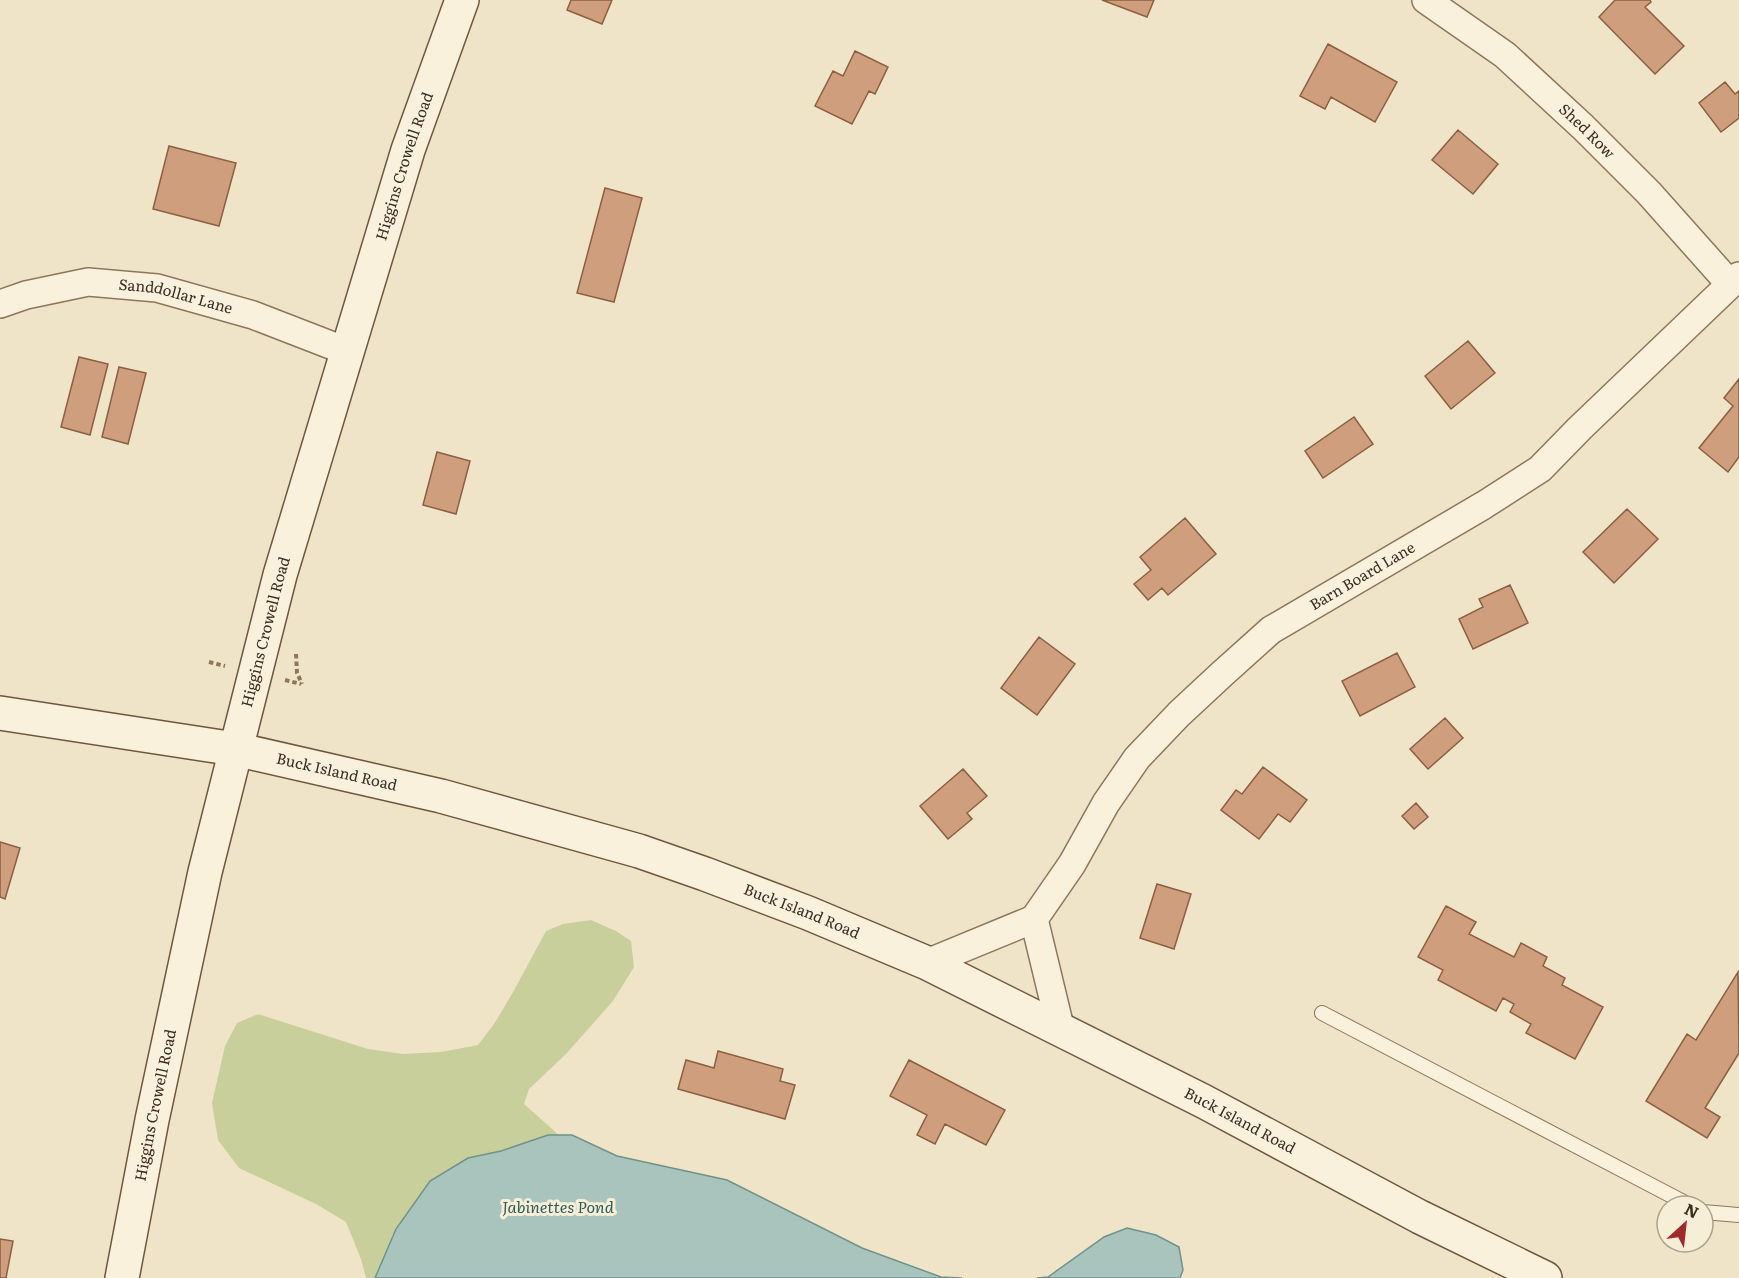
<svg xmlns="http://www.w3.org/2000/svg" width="1739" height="1278" font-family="Literata,serif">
	<rect width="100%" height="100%" fill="#f0e4c8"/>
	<path fill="#c9cf9b" d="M 591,920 L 616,931 L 631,941 L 634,967 L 613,1001 L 566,1054 L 529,1089 L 524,1104 L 559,1135 L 548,1135 L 501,1151 L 469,1158 L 396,1229 L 375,1278 L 366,1278 L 361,1259 L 346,1222 L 316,1204 L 239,1168 L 218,1140 L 212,1103 L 225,1046 L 237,1023 L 258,1014 L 368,1049 L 403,1054 L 441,1052 L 478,1045 L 494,1024 L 512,994 L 546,931 L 563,924 Z"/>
	<path fill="#a9c4bc" stroke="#6f938a" stroke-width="1.5" d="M 548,1135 L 572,1135 L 617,1156 L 727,1180 L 862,1248 L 941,1277 L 962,1278 L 375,1278 L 396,1229 L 430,1181 L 468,1158 L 501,1151 Z
		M 1127,1228 L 1156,1235 L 1179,1247 L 1183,1270 L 1180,1278 L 1037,1278 L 1048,1277 L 1104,1237 Z"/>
	<path fill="#cf9f7d" stroke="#8d5f41" stroke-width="1.5" d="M 571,0 L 612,0 L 602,24 L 567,10 Z
		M 1102,0 L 1154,0 L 1147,17 Z
		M 1615,0 L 1650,0 L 1651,2 L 1645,7 L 1684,46 L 1655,74 L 1599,17 Z
		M 1328,44 L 1397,82 L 1375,122 L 1331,97 L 1325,109 L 1300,96 Z
		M 855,51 L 888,67 L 875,94 L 869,91 L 852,124 L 815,106 L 833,71 L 843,76 Z
		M 1725,82 L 1735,94 L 1739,91 L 1739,118 L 1721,132 L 1699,103 Z
		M 1458,130 L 1498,164 L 1473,194 L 1432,160 Z
		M 169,146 L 236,163 L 219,226 L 153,209 Z
		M 605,188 L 642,198 L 614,302 L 577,293 Z
		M 1468,341 L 1495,373 L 1451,409 L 1425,376 Z
		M 79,357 L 108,364 L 90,435 L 61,427 Z
		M 119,367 L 146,373 L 128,444 L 102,437 Z
		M 1739,379 L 1739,457 L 1728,472 L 1699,448 L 1733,406 L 1724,398 Z
		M 1354,417 L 1373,444 L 1323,478 L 1305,451 Z
		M 437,452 L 470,461 L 456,514 L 423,505 Z
		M 1627,509 L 1658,539 L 1614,583 L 1583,552 Z
		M 1185,518 L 1216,554 L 1168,595 L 1162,588 L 1148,600 L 1134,584 L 1151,570 L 1140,557 Z
		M 1510,585 L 1528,623 L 1473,649 L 1459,619 L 1483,607 L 1479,599 Z
		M 1039,637 L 1075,664 L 1037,715 L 1001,688 Z
		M 1397,653 L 1415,687 L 1360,716 L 1342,681 Z
		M 1445,718 L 1463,738 L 1428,769 L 1410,749 Z
		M 1263,767 L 1307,800 L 1290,822 L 1278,814 L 1259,839 L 1221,810 L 1236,790 L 1242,794 Z
		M 963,769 L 987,796 L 967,813 L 972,819 L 948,839 L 920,806 Z
		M 1416,803 L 1428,817 L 1414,829 L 1402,816 Z
		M 0,842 L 20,848 L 5,899 L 0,897 Z
		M 1157,884 L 1191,894 L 1174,949 L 1140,938 Z
		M 1446,906 L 1476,922 L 1469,934 L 1514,957 L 1521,943 L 1547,957 L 1543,966 L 1565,978 L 1562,985 L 1603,1007 L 1575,1059 L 1526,1033 L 1531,1024 L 1510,1012 L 1514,1004 L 1503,998 L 1496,1011 L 1438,980 L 1443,970 L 1418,957 Z
		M 1738,972 L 1739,1053 L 1705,1108 L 1720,1117 L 1707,1138 L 1646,1101 L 1687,1034 L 1696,1040 Z
		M 718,1051 L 783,1069 L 780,1081 L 795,1085 L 785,1119 L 678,1089 L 686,1060 L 714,1068 Z
		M 909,1060 L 1005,1110 L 986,1145 L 945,1124 L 935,1144 L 917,1135 L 927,1115 L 890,1096 Z
		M 0,1239 L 13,1241 L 6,1278 L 0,1278 Z"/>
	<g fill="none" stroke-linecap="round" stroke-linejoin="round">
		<g stroke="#8d765c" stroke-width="16">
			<path id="service" d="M 1322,1013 L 1691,1206
				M 1703,1212 L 1739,1215"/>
		</g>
		<g stroke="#8d765c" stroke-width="30">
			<g id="minor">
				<path id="s1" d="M 1426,0 L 1505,55 L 1583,127 L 1649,193 L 1730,284"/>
				<path id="s2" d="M 0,304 L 26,295 L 88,282 L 157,288 L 253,315 L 346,351"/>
				<path d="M 927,963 L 1034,919"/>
				<path id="s3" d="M 1061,1031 L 1034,919 L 1072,864 L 1106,803 L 1137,758 L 1179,714 L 1222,674 L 1271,630 L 1484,505 L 1540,469 L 1580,428 L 1739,276"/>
			</g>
		</g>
		<g stroke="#6f573f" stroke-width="36">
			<g id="secondary">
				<path id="s4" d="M 0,713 L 235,749 L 441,796 L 639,851 L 705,874 L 808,913 L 927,963 L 1203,1101 L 1420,1217 L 1545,1278"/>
				<path id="s5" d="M 122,1278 L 152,1120 L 205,872 L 280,575 L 408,150 L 462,0"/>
			</g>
		</g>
		<path stroke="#8d765c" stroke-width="4" stroke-dasharray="4.5 3" stroke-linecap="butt" d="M 296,654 L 297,673 L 302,684
			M 209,662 L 225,666
			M 285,680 L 301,684"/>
		<use href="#service" stroke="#faf1dc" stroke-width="14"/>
		<use href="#minor" stroke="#faf1dc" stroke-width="27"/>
		<use href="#secondary" stroke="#faf1dc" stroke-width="33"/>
	</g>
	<g text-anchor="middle" stroke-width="6" stroke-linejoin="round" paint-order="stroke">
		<g font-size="15" fill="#3d2e20" stroke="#f7eed8">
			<text dy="5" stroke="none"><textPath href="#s1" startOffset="208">Shed Row</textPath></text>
			<text dy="5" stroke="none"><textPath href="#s5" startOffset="1148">Higgins Crowell Road</textPath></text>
			<text dy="5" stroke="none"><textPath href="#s2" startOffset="180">Sanddollar Lane</textPath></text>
			<text dy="5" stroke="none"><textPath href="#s3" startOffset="598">Barn Board Lane</textPath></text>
			<text dy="5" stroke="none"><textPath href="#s5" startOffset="662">Higgins Crowell Road</textPath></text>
			<text dy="5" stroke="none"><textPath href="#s4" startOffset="342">Buck Island Road</textPath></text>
			<text dy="5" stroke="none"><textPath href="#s4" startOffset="828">Buck Island Road</textPath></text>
			<text dy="5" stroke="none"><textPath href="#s5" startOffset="176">Higgins Crowell Road</textPath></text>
			<text dy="5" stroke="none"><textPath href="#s4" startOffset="1314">Buck Island Road</textPath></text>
		</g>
		<g font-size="16" font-style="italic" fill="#2f5d5a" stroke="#f7eed8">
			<text x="558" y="1213">Jabinettes Pond</text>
		</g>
	</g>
	<g transform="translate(1685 1224) rotate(27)"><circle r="28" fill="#f7eed8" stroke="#ada18e" stroke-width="1.5"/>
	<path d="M0-4.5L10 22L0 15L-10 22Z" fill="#9e2a2b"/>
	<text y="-9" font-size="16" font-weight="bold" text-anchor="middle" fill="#3d2e20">N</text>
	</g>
</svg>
